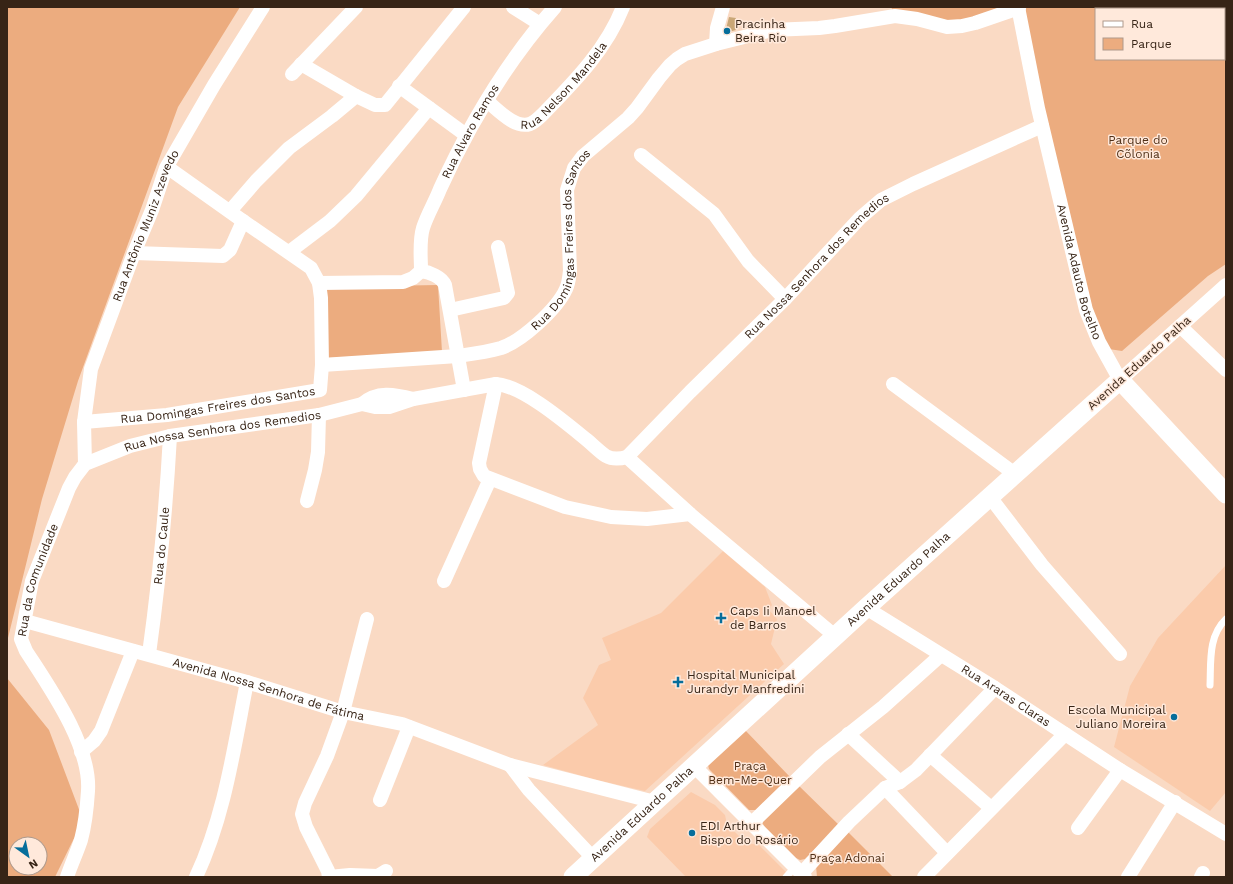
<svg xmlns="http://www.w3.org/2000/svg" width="1233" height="884" font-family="'Work Sans',sans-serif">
	<rect width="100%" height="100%" fill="#fadac4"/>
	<path fill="#fbcbab" d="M 723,551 L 765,587 L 772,605 L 769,610 L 777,619 L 771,644 L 784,664 L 645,791 L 597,780 L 543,765 L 598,725 L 583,698 L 599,665 L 611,660 L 602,638 L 661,613 Z
		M 1226,565 L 1226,792 L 1210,811 L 1114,747 L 1130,686 L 1158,638 Z
		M 691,792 L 715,805 L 725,815 L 727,824 L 746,843 L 759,845 L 791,877 L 686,877 L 647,837 L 650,829 Z"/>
	<path fill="#ecac7f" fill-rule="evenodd" d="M 7,7 L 240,7 L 178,107 L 78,381 L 42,499 L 7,642 Z
		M 891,7 L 1017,7 L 962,24 L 895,15 Z
		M 1018,7 L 1226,7 L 1226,264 L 1208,276 L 1122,351 L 1102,348 ZM 1096,9 L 1224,9 L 1224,59 L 1096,59 Z
		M 438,285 L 442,352 L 327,358 L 325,287 Z
		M 7,678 L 49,730 L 83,820 L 55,877 L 7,877 ZM 16,844 L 40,844 L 40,868 L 16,868 Z
		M 744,729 L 790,777 L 756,810 L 749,810 L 709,769 L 708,765 Z
		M 797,784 L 839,825 L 805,859 L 800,860 L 796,858 L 765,827 L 763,824 L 762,819 Z
		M 847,831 L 893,877 L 817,877 L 816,866 Z"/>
	<path fill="#caa777" d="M 729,17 L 736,18 L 736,30 L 725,33 Z"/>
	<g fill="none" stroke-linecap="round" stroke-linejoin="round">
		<path stroke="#fff" stroke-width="7" d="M 1210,685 C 1211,662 1208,636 1226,619
			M 786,877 L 795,867"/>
		<g stroke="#fff" stroke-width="14">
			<path d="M 513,7 L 540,24"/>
			<path id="s1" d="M 1018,7 L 1038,108 L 1086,310 L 1099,342 L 1120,380 L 1226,285"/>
			<path d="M 716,44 L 717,28 L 723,7"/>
			<path d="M 301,64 L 356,96 L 375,105 L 385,105 L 464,7"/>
			<path d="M 292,74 L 356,7"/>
			<path d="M 399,86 L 466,135"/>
			<path id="s2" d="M 487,101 C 498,110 515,129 530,124 C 535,122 539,118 543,114 C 574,82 606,50 623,7"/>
			<path d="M 641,155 L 714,214 L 748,261 L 785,299"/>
			<path d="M 230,211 L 256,181 L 289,148 L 332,116 L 356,96"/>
			<path d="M 289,252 L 330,221 L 356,196 L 429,108"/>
			<path d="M 134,253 L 223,256 L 230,250 L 243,221"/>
			<path id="s3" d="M 421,271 C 421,257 419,241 423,228 C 427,215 435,202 440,189 C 469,125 508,60 555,7"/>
			<path d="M 421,271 C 429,272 442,277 445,285 L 464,390"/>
			<path d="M 319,283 L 403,282 L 413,278 L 421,271"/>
			<path d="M 450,310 L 504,298 L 508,293 L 498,247"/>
			<path d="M 1180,326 L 1226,370"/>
			<path id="s4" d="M 322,365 L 458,356 C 472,354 487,352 501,348 C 522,341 557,309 566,289 C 569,283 569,277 570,271 L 567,190 L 574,168 L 583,156 L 628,118 L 637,108 L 659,78 L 670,65 L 677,59 L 685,54 L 716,44 L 772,30 L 819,28 L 835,26 L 895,16 L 917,19 L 947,27 L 962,26 L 975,23 L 1019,8"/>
			<path d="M 496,384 L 479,463 L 480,469 L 484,476 L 565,507 L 611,517 L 647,519 L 690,514"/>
			<path d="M 893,384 L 1015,474"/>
			<path d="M 362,404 C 377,391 394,394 413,399"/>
			<path id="s5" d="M 84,422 L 167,415 L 320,390 L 322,365 L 321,298 L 319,283 L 311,268 L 243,221 L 167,167"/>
			<path id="s6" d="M 85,464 L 84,422 L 91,369 L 134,253 L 152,210 L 166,168 L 214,85 L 263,7"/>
			<path d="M 990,497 L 1042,565 L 1120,654"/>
			<path d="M 307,501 L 315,470 L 318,452 L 319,415"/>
			<path d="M 444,581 L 490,479"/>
			<path id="s7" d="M 866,608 L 995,688 L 1120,770 L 1226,834"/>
			<path id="s8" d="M 25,621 L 247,682 L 343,712 L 402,724 L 510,765 L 655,802"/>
			<path id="s9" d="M 835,636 L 690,514 L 627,457 L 690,392 L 785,299 L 860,218 L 881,200 L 913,184 L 1042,126"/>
			<path id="s10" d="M 149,654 C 159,582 166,509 170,436"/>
			<path d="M 848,734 L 900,782"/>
			<path d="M 81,752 L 94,741 L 101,731 L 133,651"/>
			<path d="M 930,755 L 991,808"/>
			<path d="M 510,765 L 529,790 L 594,859"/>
			<path d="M 694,766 L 805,877"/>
			<path d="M 885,788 L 947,853"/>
			<path d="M 380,800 L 409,727"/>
			<path d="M 751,824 L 820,757 L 883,707 L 941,655"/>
			<path d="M 1078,828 L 1120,770"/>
			<path d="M 802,873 L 849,822 L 885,788 L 900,782 L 916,770 L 995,688"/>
			<path id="s11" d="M 67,877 C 71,865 77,852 81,840 C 85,825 87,807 88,791 C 91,746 50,688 26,651 L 21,639 L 32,581 L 69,488 L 75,477 L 85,464 L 130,446 L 170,436 L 319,415 L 362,404 L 375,407 L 389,407 L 413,399 L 496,384 C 523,386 566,423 587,440 C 593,445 600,452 606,456 C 613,460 620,459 627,457"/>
			<path d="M 196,877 C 225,815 234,747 247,682"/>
			<path d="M 329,877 L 328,871 L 306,827 L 302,814 L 305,803 L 327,756 L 343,712 L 367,619"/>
			<path d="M 329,877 L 350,875 L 378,876 L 386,871"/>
			<path d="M 924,877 L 1065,734"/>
			<path d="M 1128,877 L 1175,802"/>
			<path d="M 1201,877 L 1203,873"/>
		</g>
		<path stroke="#fff" stroke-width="19" id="s12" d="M 573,877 L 866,608 L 1120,380 L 1226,494"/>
	</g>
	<g fill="#066e9b" stroke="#ffe9db" stroke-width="1.5">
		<circle cx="727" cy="31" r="4"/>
		<path d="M719 612h4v4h4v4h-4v4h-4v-4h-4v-4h4z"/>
		<path d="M676 676h4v4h4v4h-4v4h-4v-4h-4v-4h4z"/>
		<circle cx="1174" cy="717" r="4"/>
		<circle cx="692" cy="833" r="4"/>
	</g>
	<g text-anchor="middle" stroke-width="3" stroke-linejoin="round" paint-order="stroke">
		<g font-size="12" fill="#372416" stroke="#ffe9db" text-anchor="start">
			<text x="735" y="28">Pracinha<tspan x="735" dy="14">Beira Rio</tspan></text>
			<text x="730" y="615">Caps Ii Manoel<tspan x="730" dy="14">de Barros</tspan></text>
			<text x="687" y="679">Hospital Municipal<tspan x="687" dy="14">Jurandyr Manfredini</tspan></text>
			<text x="1166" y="714" text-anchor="end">Escola Municipal<tspan x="1166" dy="14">Juliano Moreira</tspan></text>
			<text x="700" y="830">EDI Arthur<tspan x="700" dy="14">Bispo do Rosário</tspan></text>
		</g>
		<g font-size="12" fill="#372416" stroke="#ffe9db">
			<text dy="4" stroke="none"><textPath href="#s2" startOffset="101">Rua Nelson Mandela</textPath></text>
			<text dy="4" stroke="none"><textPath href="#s3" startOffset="151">Rua Alvaro Ramos</textPath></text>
			<text dy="4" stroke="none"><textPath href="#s6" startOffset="249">Rua Antônio Muniz Azevedo</textPath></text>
			<text dy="4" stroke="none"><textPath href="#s4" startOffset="316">Rua Domingas Freires dos Santos</textPath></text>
			<text dy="4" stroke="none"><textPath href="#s9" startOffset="544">Rua Nossa Senhora dos Remedios</textPath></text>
			<text dy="4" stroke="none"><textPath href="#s1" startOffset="272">Avenida Adauto Botelho</textPath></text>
			<text transform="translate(1139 363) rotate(-42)" y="4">Avenida Eduardo Palha</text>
			<text dy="4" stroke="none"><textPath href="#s5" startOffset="135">Rua Domingas Freires dos Santos</textPath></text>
			<text dy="4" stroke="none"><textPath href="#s11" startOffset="588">Rua Nossa Senhora dos Remedios</textPath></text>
			<text dy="4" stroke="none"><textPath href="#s10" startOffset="109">Rua do Caule</textPath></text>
			<text dy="4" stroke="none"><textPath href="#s12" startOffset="441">Avenida Eduardo Palha</textPath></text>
			<text dy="4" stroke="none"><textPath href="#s11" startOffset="319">Rua da Comunidade</textPath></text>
			<text dy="4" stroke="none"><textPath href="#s8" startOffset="253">Avenida Nossa Senhora de Fátima</textPath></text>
			<text dy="4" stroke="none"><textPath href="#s7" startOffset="165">Rua Araras Claras</textPath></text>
			<text dy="4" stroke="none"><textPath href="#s12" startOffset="93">Avenida Eduardo Palha</textPath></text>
		</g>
		<g font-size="12" fill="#513017" stroke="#ffe9db">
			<text x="1138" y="144">Parque do<tspan x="1138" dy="14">Cõlonia</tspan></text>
			<text x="750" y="770">Praça<tspan x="750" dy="14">Bem-Me-Quer</tspan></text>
			<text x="847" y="862">Praça Adonai</text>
		</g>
	</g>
	<rect width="1233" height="884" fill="none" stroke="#372416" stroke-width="16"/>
	<rect x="1095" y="8" width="130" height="52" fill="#ffe9db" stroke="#af9a8c"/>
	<rect x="1103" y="21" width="20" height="6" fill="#ffffff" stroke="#af9a8c"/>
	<text x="1131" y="28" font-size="12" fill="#372416">Rua</text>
	<rect x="1103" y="38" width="20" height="12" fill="#ecac7f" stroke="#af9a8c"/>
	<text x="1131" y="48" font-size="12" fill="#372416">Parque</text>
	<g transform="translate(28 856) rotate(147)"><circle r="19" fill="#ffe9db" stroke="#af9a8c"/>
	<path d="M0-3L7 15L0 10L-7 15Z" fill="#066e9b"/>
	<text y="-6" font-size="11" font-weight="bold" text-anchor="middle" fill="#372416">N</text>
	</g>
</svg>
